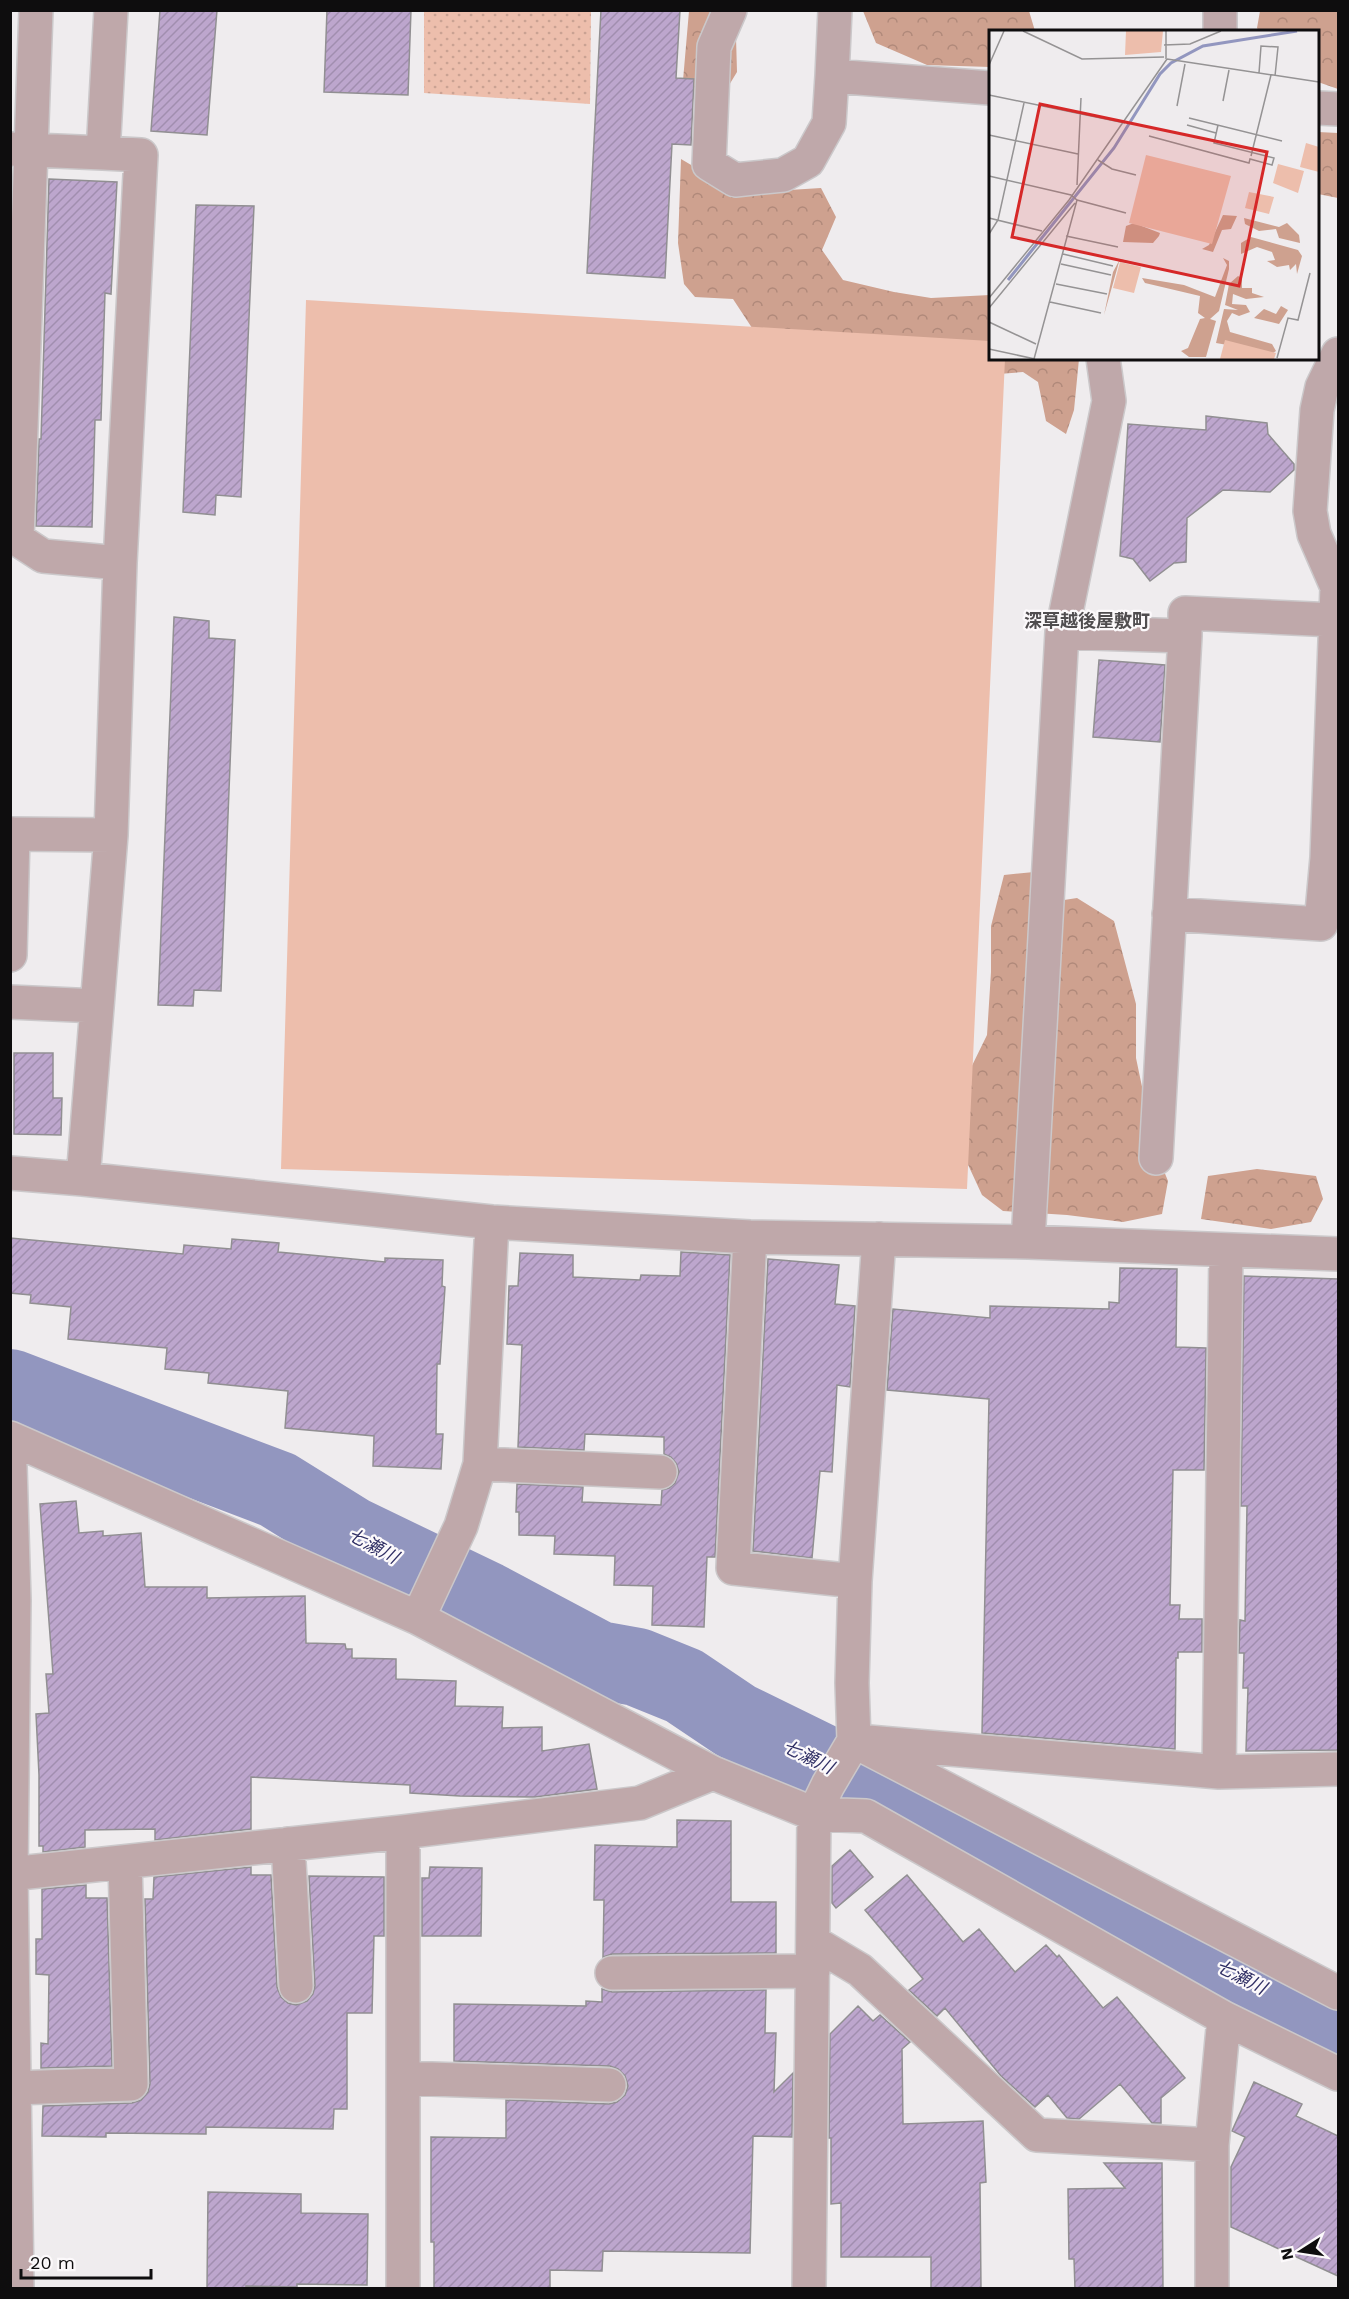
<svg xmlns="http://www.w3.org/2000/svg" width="1349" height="2299" font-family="'Work Sans','Noto Sans JP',sans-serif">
	<defs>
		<pattern id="grass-dots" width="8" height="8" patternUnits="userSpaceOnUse" patternTransform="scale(1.5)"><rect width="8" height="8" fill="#edbeac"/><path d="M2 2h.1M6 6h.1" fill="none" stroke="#caa293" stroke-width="1.8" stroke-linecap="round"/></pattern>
		<pattern id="forest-crowns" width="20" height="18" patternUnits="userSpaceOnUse" patternTransform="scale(1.5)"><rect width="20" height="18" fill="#cea18f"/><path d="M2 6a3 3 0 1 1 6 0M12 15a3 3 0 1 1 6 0" fill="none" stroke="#b0897a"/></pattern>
		<pattern id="building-hatch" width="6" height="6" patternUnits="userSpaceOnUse" patternTransform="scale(1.5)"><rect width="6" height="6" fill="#bda6cd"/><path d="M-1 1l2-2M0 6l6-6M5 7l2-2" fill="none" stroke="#a18eaf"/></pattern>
	</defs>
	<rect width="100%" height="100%" fill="#efecee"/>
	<path fill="url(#grass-dots)" d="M 424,11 L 591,11 L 590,104 L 424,93 Z"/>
	<path fill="url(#forest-crowns)" d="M 689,11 L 741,11 L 736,37 L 737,72 L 720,100 L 687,99 L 682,92 Z
		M 863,11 L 1029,11 L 1035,31 L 990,32 L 990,67 L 927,65 L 876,43 Z
		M 1260,11 L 1338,11 L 1338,89 L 1318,82 L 1318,32 L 1259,31 L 1257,28 Z
		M 1318,132 L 1338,133 L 1338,198 L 1318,194 Z
		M 681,159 L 703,172 L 789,190 L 821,188 L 836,217 L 822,250 L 843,280 L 894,292 L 931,298 L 990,295 L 990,358 L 1079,359 L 1074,410 L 1066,434 L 1046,421 L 1038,382 L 1023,372 L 999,374 L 756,334 L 733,299 L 695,297 L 684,284 L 678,243 Z
		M 1034,872 L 1038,904 L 1077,898 L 1114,921 L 1136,1004 L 1136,1058 L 1155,1149 L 1168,1181 L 1162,1214 L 1123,1222 L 1067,1215 L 1003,1211 L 982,1195 L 958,1143 L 964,1082 L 987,1035 L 991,972 L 991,926 L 1004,875 Z
		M 1257,1169 L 1316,1176 L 1323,1199 L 1311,1222 L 1271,1229 L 1201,1219 L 1208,1176 Z"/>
	<path fill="#edbeac" d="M 306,300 L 990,341 L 990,358 L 1005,359 L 967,1189 L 281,1169 Z"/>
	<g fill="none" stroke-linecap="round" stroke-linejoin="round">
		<path stroke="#9296bf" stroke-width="78" d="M 10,1388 L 278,1490 L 352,1536 L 485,1600 L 598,1660 L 637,1667 L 684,1686 L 736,1721 L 940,1821 L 1338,2028"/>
	</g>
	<path fill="url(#building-hatch)" stroke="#918f92" stroke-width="1.5" d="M 160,10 L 217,10 L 207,135 L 151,131 Z
		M 327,10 L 411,10 L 408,95 L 324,92 Z
		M 601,10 L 680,10 L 676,78 L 694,79 L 691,145 L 672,144 L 665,278 L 587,273 Z
		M 49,179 L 117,182 L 111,294 L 105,293 L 101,420 L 95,420 L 92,527 L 36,526 L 39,439 L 41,439 Z
		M 196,205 L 254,206 L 241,497 L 216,495 L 215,515 L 183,512 Z
		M 1206,416 L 1267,423 L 1268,434 L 1294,464 L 1294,470 L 1270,492 L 1223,490 L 1187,518 L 1186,562 L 1174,563 L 1150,581 L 1133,559 L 1120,556 L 1128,424 L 1206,430 Z
		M 174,617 L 209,621 L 209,638 L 235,640 L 221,991 L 194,990 L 193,1006 L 158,1005 Z
		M 1099,660 L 1165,665 L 1160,742 L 1093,737 Z
		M 14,1053 L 53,1053 L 53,1098 L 62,1098 L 61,1135 L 14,1134 Z
		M 10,1238 L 183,1254 L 184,1245 L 231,1249 L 232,1239 L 279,1243 L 278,1252 L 385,1262 L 385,1258 L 443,1260 L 442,1286 L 445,1287 L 440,1364 L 437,1364 L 436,1434 L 443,1434 L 441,1469 L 373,1466 L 374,1436 L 285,1428 L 288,1391 L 208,1383 L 209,1373 L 165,1369 L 167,1348 L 68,1339 L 71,1307 L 30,1303 L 31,1295 L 10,1293 Z
		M 681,1252 L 730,1255 L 715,1557 L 707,1557 L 704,1627 L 652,1625 L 653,1586 L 614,1585 L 615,1556 L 554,1554 L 555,1536 L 519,1535 L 519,1512 L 516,1512 L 517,1484 L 583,1487 L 582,1502 L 661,1505 L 662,1490 L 669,1488 L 675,1483 L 679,1472 L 676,1463 L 671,1457 L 664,1454 L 664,1437 L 585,1434 L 584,1450 L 518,1447 L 522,1345 L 507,1344 L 509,1286 L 518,1286 L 520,1253 L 573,1255 L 573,1277 L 640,1280 L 641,1275 L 680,1276 Z
		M 768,1259 L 839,1265 L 835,1304 L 855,1306 L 850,1387 L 837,1385 L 832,1472 L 820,1471 L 812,1558 L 753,1551 Z
		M 1120,1268 L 1177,1269 L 1176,1347 L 1206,1348 L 1204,1470 L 1173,1470 L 1170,1605 L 1180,1605 L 1179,1619 L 1202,1619 L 1202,1652 L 1178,1652 L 1178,1658 L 1176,1658 L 1175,1749 L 982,1733 L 989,1399 L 887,1390 L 893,1309 L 990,1318 L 990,1306 L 1109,1309 L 1109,1302 L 1119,1303 Z
		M 1244,1276 L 1338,1279 L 1338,1750 L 1246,1751 L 1248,1688 L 1243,1688 L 1244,1653 L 1239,1653 L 1240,1620 L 1245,1621 L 1247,1506 L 1241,1506 Z
		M 76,1501 L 79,1533 L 103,1531 L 103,1536 L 141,1533 L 145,1587 L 207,1587 L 207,1598 L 305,1596 L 306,1643 L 345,1644 L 346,1649 L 352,1649 L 352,1658 L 396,1659 L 396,1679 L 456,1681 L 455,1706 L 503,1707 L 502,1728 L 542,1727 L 542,1751 L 589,1744 L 597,1789 L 535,1797 L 460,1796 L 410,1793 L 410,1785 L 251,1777 L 251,1829 L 155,1840 L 155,1829 L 85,1830 L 85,1847 L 43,1852 L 43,1846 L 39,1846 L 39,1775 L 36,1714 L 49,1713 L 46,1674 L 53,1674 L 40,1504 Z
		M 677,1820 L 731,1821 L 731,1902 L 776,1902 L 776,1953 L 612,1954 L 603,1957 L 604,1900 L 594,1900 L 595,1845 L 677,1847 Z
		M 850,1850 L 873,1877 L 836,1908 L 832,1903 L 832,1866 Z
		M 251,1867 L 251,1875 L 271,1875 L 277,1987 L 281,1997 L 288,2003 L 296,2005 L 307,2001 L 313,1994 L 315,1986 L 309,1876 L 384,1877 L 384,1936 L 374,1936 L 372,2013 L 347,2013 L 347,2109 L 334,2109 L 333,2129 L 206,2127 L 206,2134 L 106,2133 L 106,2137 L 42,2136 L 43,2106 L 132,2103 L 141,2100 L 148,2092 L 150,2084 L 145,1899 L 153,1899 L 154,1877 Z
		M 430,1867 L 482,1868 L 481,1936 L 422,1936 L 422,1878 L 429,1878 Z
		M 907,1875 L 963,1942 L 979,1929 L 1015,1972 L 1046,1945 L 1057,1957 L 1059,1955 L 1103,2008 L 1117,1997 L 1185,2078 L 1161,2098 L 1161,2123 L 1152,2123 L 1120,2084 L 1079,2119 L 1067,2118 L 1048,2095 L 1035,2107 L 1001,2076 L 945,2008 L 937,2016 L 909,1990 L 923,1979 L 865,1910 Z
		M 86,1885 L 86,1898 L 107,1898 L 112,2066 L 41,2068 L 41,2043 L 48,2044 L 49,1975 L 36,1974 L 36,1939 L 42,1939 L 42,1889 Z
		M 602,1989 L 612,1992 L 766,1990 L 765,2033 L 776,2033 L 774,2092 L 793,2073 L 792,2137 L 753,2136 L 750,2253 L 603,2251 L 602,2271 L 550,2270 L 550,2289 L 434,2289 L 434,2242 L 431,2242 L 431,2137 L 506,2138 L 506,2100 L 609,2104 L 617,2102 L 625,2095 L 628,2086 L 625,2076 L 618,2069 L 610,2066 L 454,2061 L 454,2004 L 586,2006 L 586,2001 L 602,2002 Z
		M 858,2006 L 873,2021 L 880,2015 L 910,2042 L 902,2049 L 903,2124 L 983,2121 L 986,2182 L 980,2183 L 981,2289 L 931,2289 L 931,2257 L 841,2257 L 841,2203 L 831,2204 L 831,2138 L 829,2138 L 830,2034 Z
		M 1254,2082 L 1302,2104 L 1296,2116 L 1338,2136 L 1338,2276 L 1231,2227 L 1231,2167 L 1245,2137 L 1232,2131 Z
		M 1104,2163 L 1162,2163 L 1163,2289 L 1075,2289 L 1074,2259 L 1069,2259 L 1068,2189 L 1125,2188 Z
		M 208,2192 L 301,2194 L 301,2213 L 368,2214 L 367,2285 L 297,2284 L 297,2287 L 246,2286 L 246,2289 L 207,2289 Z"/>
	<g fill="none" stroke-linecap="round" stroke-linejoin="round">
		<g stroke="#cbc8ca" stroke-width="36">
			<path id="minor" d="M 730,10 L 714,47 L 709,164 L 735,180 L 783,175 L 808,161 L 829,123 L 832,76
				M 835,10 L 832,76 L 990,88
				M 1220,32 L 1220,10
				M 1318,108 L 1338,109
				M 10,149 L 103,153
				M 10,539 L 17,539 L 36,10
				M 17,539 L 43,556 L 120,563
				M 1062,632 L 1185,636 L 1185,613 L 1335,620
				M 10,834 L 111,835
				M 1169,914 L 1321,924 L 1327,858 L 1337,587 L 1314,534 L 1310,511 L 1317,410 L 1322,387 L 1338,354
				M 10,955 L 13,834
				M 10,1002 L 97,1006
				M 1156,1158 L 1185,636
				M 10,1173 L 83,1179 L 492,1222 L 750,1237 L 1028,1242 L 1338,1254
				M 83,1179 L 111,835 L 120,563 L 141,155 L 103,153 L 111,10
				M 750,1237 L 733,1568 L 855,1581
				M 1028,1242 L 1062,632 L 1109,401 L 1103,358
				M 10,1438 L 418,1618 L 713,1773 L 814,1814 L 866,1816 L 1224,2018 L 1338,2074
				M 480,1464 L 660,1472
				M 10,1466 L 14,1600 L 11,1874 L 17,2288
				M 418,1618 L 461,1526 L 480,1464 L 492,1222
				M 854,1741 L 1338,1993
				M 868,1742 L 1219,1772 L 1338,1769
				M 1219,1772 L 1226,1250
				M 288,1844 L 296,1986
				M 10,1874 L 403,1832 L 640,1803 L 713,1773
				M 813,1942 L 860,1970 L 1037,2135 L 1212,2145
				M 612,1973 L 813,1971
				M 403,2078 L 609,2085
				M 14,2088 L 131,2084 L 125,1862
				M 403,2288 L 403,1832
				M 809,2288 L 814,1814 L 828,1785 L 854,1741 L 852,1683 L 855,1581 L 879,1239
				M 1212,2288 L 1212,2145 L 1224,2018"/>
		</g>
		<use href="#minor" stroke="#bfa8aa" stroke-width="33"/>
	</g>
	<g text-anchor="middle" stroke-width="4.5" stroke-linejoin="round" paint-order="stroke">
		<g font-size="18" font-weight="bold" fill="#504d4f" stroke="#fcf9fb">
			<text x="1087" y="627">深草越後屋敷町</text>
		</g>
		<g font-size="18" font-style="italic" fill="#313065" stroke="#fcf9fb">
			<text transform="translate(373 1546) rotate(28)" y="6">七瀬川</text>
			<text transform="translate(808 1757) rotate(26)" y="6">七瀬川</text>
			<text transform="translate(1241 1977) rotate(27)" y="6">七瀬川</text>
		</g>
	</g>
	<g transform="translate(989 30)">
		<rect width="330" height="330" fill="#efecee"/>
		<path d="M 137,1 L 174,1 L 172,22 L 136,25 ZM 260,162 L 285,167 L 280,184 L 256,178 ZM 131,232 L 152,237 L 145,263 L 124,258 Z" fill="#edbeac"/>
		<path d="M 234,185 L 248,186 L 242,199 L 233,200 L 224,222 L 213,219 L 220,215 ZM 255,188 L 290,197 L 298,193 L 310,205 L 311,213 L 290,208 L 287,199 L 270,201 L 256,194 ZM 145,193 L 171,203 L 170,206 L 164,213 L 134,212 L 137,196 ZM 262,207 L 309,220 L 313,226 L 308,244 L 307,234 L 301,240 L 300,235 L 288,237 L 278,231 L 286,230 L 283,222 L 268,217 L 252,224 L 252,213 ZM 234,228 L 240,231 L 240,239 L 230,281 L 221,289 L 227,291 L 217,327 L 200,327 L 192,321 L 199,318 L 211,289 L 216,288 L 209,283 L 211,266 L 156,253 L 153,248 L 195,255 L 226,267 L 238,235 ZM 131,229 L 148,233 L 130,232 L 115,285 L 124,242 ZM 249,246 L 253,248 L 253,258 L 263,258 L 263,263 L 275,267 L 257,269 L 244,264 L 243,274 L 257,275 L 261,282 L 250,286 L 243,283 L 238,291 L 241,302 L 283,314 L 287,321 L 284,323 L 227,313 L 235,279 L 249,280 L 236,275 L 240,254 ZM 292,276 L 299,280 L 290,294 L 265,288 L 275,279 L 287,284 Z" fill="#cea18f"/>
		<path d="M 317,113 L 330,117 L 330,142 L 311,137 ZM 157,125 L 242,146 L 223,214 L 140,193 ZM 289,134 L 315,141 L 309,163 L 284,153 ZM 236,310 L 287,323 L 285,329 L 231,329 Z" fill="#edbeac"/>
		<path fill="none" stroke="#9296bf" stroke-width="3" d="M 19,250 L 125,118 L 171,44 L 182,33 L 214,16 L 308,1"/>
		<path fill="none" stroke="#959394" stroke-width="1.5" d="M 34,1 L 93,29 L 175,27M 177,1 L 177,29M 175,15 L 201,14 L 232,1M 178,29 L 330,52M 0,35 L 15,1M 270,43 L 272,16 L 289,17 L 286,46M 0,65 L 136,93M 234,71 L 240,40M 188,76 L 196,34M 200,88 L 293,111M 198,95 L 227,103M 0,105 L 89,124M 160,106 L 260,133 L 261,129 L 283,135 L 285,128 L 225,113 L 229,95M 262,126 L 282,45M 109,130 L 123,139 L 147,145M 0,146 L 82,165 L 88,170 L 137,183M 88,155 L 92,68M 0,188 L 53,201M 0,204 L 9,190 L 35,73M 77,206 L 129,217M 74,224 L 124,236M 72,234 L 122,245M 67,254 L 118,264M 0,268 L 80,170 L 178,29M 61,272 L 112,283M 0,278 L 86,173M 0,292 L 47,314M 0,319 L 46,329M 288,328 L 299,288 L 309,290 L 321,243M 45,329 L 88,170"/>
		<path fill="#d62828" fill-opacity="0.15" stroke="#d62828" stroke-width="3" d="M 51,74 L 278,122 L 250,256 L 23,207 Z"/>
		<rect width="330" height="330" fill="none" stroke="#0e0d0e" stroke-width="3"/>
	</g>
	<rect width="1349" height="2299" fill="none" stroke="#0e0d0e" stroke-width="24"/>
	<g transform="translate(1301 2251) rotate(258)" stroke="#fcf9fb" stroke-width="4.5" paint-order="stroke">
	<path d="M0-4.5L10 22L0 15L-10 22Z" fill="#0e0d0e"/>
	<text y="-9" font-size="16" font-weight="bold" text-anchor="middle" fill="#0e0d0e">N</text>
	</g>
	<path d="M21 2269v9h130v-9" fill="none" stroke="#0e0d0e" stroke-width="3"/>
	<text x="30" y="2269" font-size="18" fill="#0e0d0e" stroke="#fcf9fb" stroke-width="4.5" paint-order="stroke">20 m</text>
</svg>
